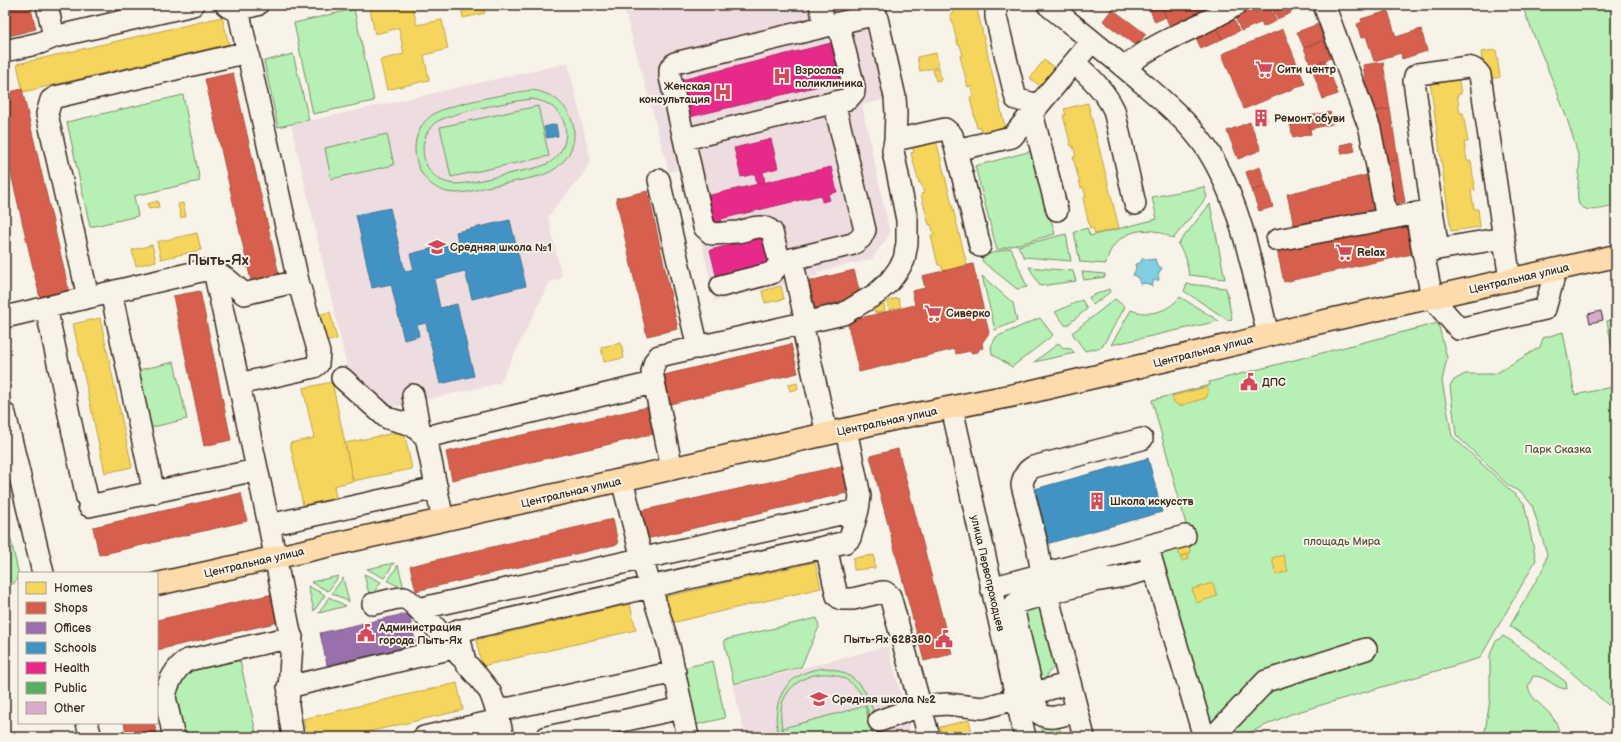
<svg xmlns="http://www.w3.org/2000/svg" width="1621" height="742" font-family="'Balsamiq Sans',sans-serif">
	<rect width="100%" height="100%" fill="#f7f3e8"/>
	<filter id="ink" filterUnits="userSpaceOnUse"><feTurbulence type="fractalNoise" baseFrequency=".025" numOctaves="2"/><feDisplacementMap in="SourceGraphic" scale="8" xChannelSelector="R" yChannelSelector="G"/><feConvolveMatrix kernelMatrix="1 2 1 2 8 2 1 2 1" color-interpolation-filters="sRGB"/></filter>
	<g filter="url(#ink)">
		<path fill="#eedde0" d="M 623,5 L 861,5 L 884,100 L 862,105 L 890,234 L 872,259 L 817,272 L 818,276 L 715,301 L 684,169 L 669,172 Z
			M 568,63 L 591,160 L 581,177 L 548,216 L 562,278 L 550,282 L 500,383 L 389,408 L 348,371 L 291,125 Z
			M 888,646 L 912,737 L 745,737 L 733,686 Z"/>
		<path fill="#b6f0b4" stroke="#788d69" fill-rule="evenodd" d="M 1522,5 L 1616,5 L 1616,206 C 1606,207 1586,215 1579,204 C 1575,196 1581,171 1579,159 C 1566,106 1541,56 1522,5 Z
			M 354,9 L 374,101 L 313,114 L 294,23 Z
			M 293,54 L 309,120 L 278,127 L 264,61 Z
			M 532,90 C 583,97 590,160 540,176 C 522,180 504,184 486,187 C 477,190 466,193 456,193 C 416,192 400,139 432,115 C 446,104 511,93 532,90 ZM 532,99 C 545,101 557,107 563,120 C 570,136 563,156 547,164 C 539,168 530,169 521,171 C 505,175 489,178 473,182 C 465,183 457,185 449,183 C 422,177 414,141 435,123 C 447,113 513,101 532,99 Z
			M 183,95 L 200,181 L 134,196 L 138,216 L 90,227 L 67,122 Z
			M 538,106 L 549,156 L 451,177 L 440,127 Z
			M 387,134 L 394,165 L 331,179 L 325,148 Z
			M 1032,151 L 1055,234 L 997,250 L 975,166 Z
			M 1204,187 L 1207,197 L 1173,239 C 1148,221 1111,232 1106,264 L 1080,262 L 1074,232 L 1087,228 L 1090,236 L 1157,219 L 1152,197 Z
			M 1210,204 L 1225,279 L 1189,275 L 1186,258 L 1178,244 Z
			M 1066,234 L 1071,261 L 1024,257 L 1018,246 Z
			M 1011,248 L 1027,287 L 1017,289 L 983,262 L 981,256 Z
			M 1029,267 L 1073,271 L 1076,281 L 1040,286 Z
			M 1082,272 L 1105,274 L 1105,277 L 1084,280 Z
			M 982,276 L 1013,303 L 1017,321 L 995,330 Z
			M 1187,284 L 1226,288 L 1232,319 L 1228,320 L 1184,291 Z
			M 1109,289 L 1110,292 L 1093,305 L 1089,297 Z
			M 1180,297 L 1219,321 L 1111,345 L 1131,310 C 1150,317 1167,312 1180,297 Z
			M 1115,299 L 1125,307 L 1102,347 L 1085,351 L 1072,333 Z
			M 1082,300 L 1087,309 L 1066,326 L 1055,312 Z
			M 1040,318 L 1053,335 L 1012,367 L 992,354 L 991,347 L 996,337 Z
			M 1616,318 L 1616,368 L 1607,321 Z
			M 1438,323 L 1447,358 L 1442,381 L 1452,436 L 1524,503 L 1536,560 L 1480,658 L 1291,714 L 1239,737 L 1209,737 L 1154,550 L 1190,539 L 1152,400 L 1210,385 L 1209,382 Z
			M 1563,332 L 1575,395 L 1616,386 L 1616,712 L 1553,656 L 1510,626 L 1544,567 L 1547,554 L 1532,505 L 1523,494 L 1508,485 L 1456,435 L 1450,386 L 1454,380 L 1465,374 L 1495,374 L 1540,347 L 1543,338 Z
			M 1059,343 L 1063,348 L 1071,349 L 1075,353 L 1034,362 Z
			M 174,362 L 187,419 L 149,428 L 135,371 Z
			M 5,514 L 18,571 L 18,579 L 13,584 L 5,585 Z
			M 394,563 L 384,578 L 367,569 Z
			M 398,565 L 404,589 L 388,581 Z
			M 364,574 L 381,582 L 370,598 Z
			M 339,576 L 328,591 L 311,582 Z
			M 343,578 L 349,602 L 332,593 Z
			M 308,586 L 325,595 L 314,611 Z
			M 329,597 L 346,606 L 319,613 Z
			M 1045,603 L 1059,663 L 1048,673 L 1045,684 L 1038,686 L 1021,609 Z
			M 817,618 L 819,627 L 801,667 L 734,684 L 724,640 Z
			M 1503,636 L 1510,640 L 1566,682 L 1567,689 C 1554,689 1548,676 1533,676 L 1528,687 C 1532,705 1560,712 1559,737 L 1487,737 L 1485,731 L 1490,700 L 1490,655 L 1495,642 Z
			M 239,656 L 257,737 L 181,737 L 171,696 L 187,668 Z
			M 713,661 L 725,718 L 695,725 L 683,668 Z
			M 827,668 C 867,675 871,703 880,737 L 874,737 C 870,722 868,704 859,691 C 839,664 796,670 783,701 C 779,713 781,725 784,737 L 779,737 C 769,700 787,670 827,668 Z
			M 865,706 L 873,737 L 785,737 L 783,728 Z
			M 1041,725 L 1059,727 L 1062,737 L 1044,737 Z"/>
		<path fill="#82cee2" stroke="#668c94" d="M 1143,258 L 1148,260 L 1155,259 L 1157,265 L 1162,268 L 1158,274 L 1159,280 L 1154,280 L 1152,286 L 1146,283 L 1140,284 L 1138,278 L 1133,275 L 1136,269 L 1135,264 L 1140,263 Z"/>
		<path fill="#f6d55c" stroke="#bea249" d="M 369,5 L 412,5 L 417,25 L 442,20 L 448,49 L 424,55 L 429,80 L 387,90 L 380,60 L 404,54 L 399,28 L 375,34 Z
			M 461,5 L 483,5 L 485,13 L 463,18 Z
			M 963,5 L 976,5 L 1005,127 L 982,133 L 980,127 L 977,128 L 970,97 L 973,97 L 971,86 L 968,87 L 960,56 L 963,55 L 960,45 L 958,45 L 950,14 L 953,14 L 952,8 Z
			M 222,17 L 229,44 L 23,92 L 17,64 Z
			M 1496,50 L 1500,77 L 1485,80 L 1481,52 Z
			M 936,53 L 939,67 L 920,71 L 917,57 Z
			M 1044,60 L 1055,68 L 1040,86 L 1030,78 Z
			M 939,68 L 941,80 L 936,81 L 933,70 Z
			M 1458,76 L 1461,94 L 1457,95 L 1460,113 L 1463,113 L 1468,142 L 1464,142 L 1467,161 L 1471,161 L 1475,190 L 1471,191 L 1474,209 L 1478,209 L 1480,227 L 1451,231 L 1430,81 Z
			M 1088,103 L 1119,228 L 1095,234 L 1093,228 L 1090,229 L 1083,198 L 1086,197 L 1083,187 L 1081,188 L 1073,157 L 1076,156 L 1073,146 L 1071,146 L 1063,115 L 1066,115 L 1064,109 Z
			M 936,140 L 967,265 L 943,271 L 941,265 L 938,265 L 931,235 L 934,235 L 931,224 L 929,225 L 921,194 L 924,193 L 921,183 L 919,183 L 911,153 L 914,152 L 912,146 Z
			M 158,201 L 159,207 L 149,209 L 147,204 Z
			M 183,203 L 186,216 L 181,218 L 178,204 Z
			M 197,233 L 201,250 L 161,259 L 157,242 Z
			M 152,245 L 156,261 L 136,266 L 132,250 Z
			M 781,286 L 784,299 L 765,303 L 762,291 Z
			M 898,298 L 901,307 L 889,310 L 887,301 Z
			M 883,299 L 885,311 L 875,313 L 872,302 Z
			M 330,312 L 337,339 L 324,342 L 317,315 Z
			M 100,318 L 132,467 L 105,473 L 73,324 Z
			M 621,343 L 624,358 L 604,362 L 601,347 Z
			M 332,382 L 353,481 L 334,486 L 336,498 L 303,505 L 290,443 L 314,438 L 303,388 Z
			M 797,383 L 798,389 L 790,391 L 788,385 Z
			M 1207,387 L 1208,393 L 1206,398 L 1179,406 L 1174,402 L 1172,396 Z
			M 404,431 L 412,469 L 353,481 L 345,443 Z
			M 1188,544 L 1191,553 L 1180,557 L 1177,547 Z
			M 1188,554 L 1189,559 L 1182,561 L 1180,557 Z
			M 874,555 L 875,568 L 854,570 L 853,558 Z
			M 1283,555 L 1288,571 L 1276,575 L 1272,558 Z
			M 815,562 L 821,588 L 667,624 L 661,598 Z
			M 1213,583 L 1217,596 L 1196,603 L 1192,589 Z
			M 630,604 L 636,630 L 482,666 L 476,640 Z
			M 457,683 L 463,710 L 346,737 L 307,737 L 303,719 Z
			M 969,720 L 973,737 L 942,737 L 940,727 Z
			M 616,733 L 617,737 L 598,737 Z"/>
		<path fill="#d6604d" stroke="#a8503f" d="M 5,5 L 30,5 L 36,29 L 9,36 L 5,20 Z
			M 1084,5 L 1095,5 L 1091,10 Z
			M 1148,5 L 1161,5 L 1166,17 L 1155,22 Z
			M 1161,5 L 1209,5 L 1212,13 L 1171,30 Z
			M 1269,5 L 1276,21 L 1263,27 L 1256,11 Z
			M 1273,5 L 1287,5 L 1291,13 L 1277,19 L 1271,6 Z
			M 1112,9 L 1146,34 L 1136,46 L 1103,21 Z
			M 1254,9 L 1260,23 L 1241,31 L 1235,17 Z
			M 1388,11 L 1396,37 L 1421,29 L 1427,51 L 1402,59 L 1401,53 L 1374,61 L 1366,36 L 1361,38 L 1357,24 L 1362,22 L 1361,19 Z
			M 1233,18 L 1239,31 L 1222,39 L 1216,26 Z
			M 1318,24 L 1324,40 L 1304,48 L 1297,32 Z
			M 1216,26 L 1222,39 L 1201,49 L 1195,35 Z
			M 1283,29 L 1305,84 L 1244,109 L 1222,54 Z
			M 1324,40 L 1331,58 L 1311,66 L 1304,48 Z
			M 1325,60 L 1338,94 L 1323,99 L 1311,66 Z
			M 1383,62 L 1390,109 L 1370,112 L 1363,65 Z
			M 233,73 L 280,279 L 252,285 L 205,79 Z
			M 22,89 L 70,295 L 41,302 L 5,148 L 5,93 Z
			M 1390,109 L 1398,160 L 1378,163 L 1370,112 Z
			M 1330,112 L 1332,124 L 1310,129 L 1308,116 Z
			M 1264,113 L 1267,120 L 1259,124 L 1256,116 Z
			M 1308,119 L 1311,134 L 1293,138 L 1290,123 Z
			M 1250,122 L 1261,150 L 1238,159 L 1227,131 Z
			M 1353,142 L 1355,151 L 1342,154 L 1340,145 Z
			M 1398,160 L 1405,202 L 1391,205 L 1384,162 Z
			M 1260,167 L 1266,186 L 1252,190 L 1246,172 Z
			M 1371,174 L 1379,211 L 1295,230 L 1287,194 Z
			M 1266,186 L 1273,207 L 1259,211 L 1252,191 Z
			M 648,191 L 678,329 L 647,336 L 616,198 Z
			M 1405,222 L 1412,254 L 1284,282 L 1277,250 Z
			M 973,264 L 989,333 L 982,343 L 983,348 L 979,349 L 978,352 L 972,353 L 970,351 L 956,354 L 955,349 L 859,372 L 847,321 L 915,305 L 912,291 L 925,288 L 922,276 Z
			M 854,270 L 861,297 L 815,308 L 809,281 Z
			M 200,291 L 231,440 L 204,446 L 173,296 Z
			M 791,344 L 798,373 L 666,405 L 660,376 Z
			M 648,407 L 654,434 L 452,480 L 446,452 Z
			M 898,449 L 952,654 L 924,661 L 870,456 Z
			M 845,465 L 851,492 L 646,539 L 640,511 Z
			M 241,493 L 247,521 L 99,555 L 93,527 Z
			M 613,519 L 618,544 L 416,591 L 410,566 Z
			M 273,594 L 279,622 L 157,650 L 157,620 Z
			M 124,723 L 154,723 L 158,737 L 127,737 Z
			M 632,733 L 635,737 L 617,737 L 617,736 Z"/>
		<path fill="#9970ab" stroke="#7d5b81" d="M 409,613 L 416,645 L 327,665 L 320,633 Z"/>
		<path fill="#4393c3" stroke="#417492" d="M 556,124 L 558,136 L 547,138 L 544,127 Z
			M 390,208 L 405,272 L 414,270 L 410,254 L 458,242 L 456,232 L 510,220 L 526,286 L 472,299 L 465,271 L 434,279 L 440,308 L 457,304 L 474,376 L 440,384 L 426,323 L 417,325 L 419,336 L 404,340 L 391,284 L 372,288 L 356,215 Z
			M 1148,458 L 1162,512 L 1046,544 L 1031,490 Z"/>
		<path fill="#e7298a" stroke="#b3296a" d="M 825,5 L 854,5 L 826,11 Z
			M 835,42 L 844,80 L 690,117 L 681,80 Z
			M 771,139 L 778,168 L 763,172 L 765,182 L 757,184 L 755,174 L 741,177 L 734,148 Z
			M 831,167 L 837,192 L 828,194 L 830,200 L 822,202 L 821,195 L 721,219 L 723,225 L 717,226 L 715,220 L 708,222 L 702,197 Z
			M 762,237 L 770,266 L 717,279 L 710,250 Z"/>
		<path fill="#5aae61" stroke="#51864d" d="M1244.5 382a4.5 4.5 0 1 1 9 0a4.5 4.5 0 1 1-9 0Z"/>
		<path fill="#d8abcd" stroke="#3b2a1e" d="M 1601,311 L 1603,320 L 1590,323 L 1588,314 Z"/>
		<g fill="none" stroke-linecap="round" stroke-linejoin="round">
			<g stroke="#3b2a1e" stroke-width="24">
				<path id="minor" d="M 47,5 L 54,37
					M 226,5 C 234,13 247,7 257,5
					M 820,5 L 825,26
					M 996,5 L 996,17 L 1016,99 L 1038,105
					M 1048,5 C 1081,32 1114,58 1146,86 C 1168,105 1190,124 1207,149 C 1242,204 1253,273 1268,335
					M 1324,5 L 1370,129 L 1387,219 L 1432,210 L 1438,249 L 1504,238
					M 238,9 L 298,281 L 319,353 L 318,364 L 314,367 L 239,384 L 269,525
					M 5,51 L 40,43 L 54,37 L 193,5
					M 1074,63 C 1090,76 1105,91 1114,110 L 1135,204
					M 1125,67 C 1158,39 1200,28 1236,5
					M 1032,113 L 1057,210
					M 685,139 L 848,99 L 854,92 L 854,87 L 838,23
					M 895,140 L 945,129 L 952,135 L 956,150 L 1012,137 L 1092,41
					M 956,150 L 980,246
					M 659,180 L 698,348
					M 1432,210 L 1414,81 L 1415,76 L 1418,74 L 1468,67 C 1474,68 1477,70 1480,75 L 1510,280
					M 1416,213 L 1423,252
					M 1277,240 L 1387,219
					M 1438,249 L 1423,252 L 1432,298 L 1459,329 L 1545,309 L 1556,269
					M 792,259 L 806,323
					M 780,263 L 772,232 C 762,222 749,230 738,232 C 729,232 720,234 712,234 L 704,227 L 670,77 L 670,69 L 675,63 L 876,14
					M 214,271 L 239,384
					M 721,286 L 772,273 L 780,263 L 792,259 L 853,244 L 861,238 L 865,230 L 834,102
					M 111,292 L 154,493
					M 88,297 L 47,114 L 51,100 L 56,97 L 248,52
					M 46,307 L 87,498
					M 5,317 L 205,270 C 222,272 232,283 244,294 L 298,281
					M 802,324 L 827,434
					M 342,378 L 387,418 L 412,425 L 426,437
					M 413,395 L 420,432
					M 952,408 L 1025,737
					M 5,414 L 43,573
					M 672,469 L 652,372 L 655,361 L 659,356 L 843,314 L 876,294 L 890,281 L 898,270 L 904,260 L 907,243 L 907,220 L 893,151 L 895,140 L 896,113 L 895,97 L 874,5
					M 622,480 L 642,559 L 669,646 L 682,708
					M 89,506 L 256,470
					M 443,520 L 426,437 L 653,383
					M 826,547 L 837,596 L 841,599 L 853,599 L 882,592 L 885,592 L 890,596 L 929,737
					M 1150,555 L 1204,737
					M 991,588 L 1185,536
					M 373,604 C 380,603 397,597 404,598 C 415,601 451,646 461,657
					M 418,609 L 858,510
					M 458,630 L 465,662 L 479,678 L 490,692 L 497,711 L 503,737
					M 458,631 L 846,542 L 850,538 L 858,510 L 860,496 L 846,430
					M 288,687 L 453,648
					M 497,711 L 675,672
					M 1077,711 C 1064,714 1049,723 1038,712 L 1014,612 L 1015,604 L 1018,602 L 1095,581 L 1125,576 L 1154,568
					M 879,721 L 920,706 L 947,704 L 983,708 L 1070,683
					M 87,723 L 91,737
					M 174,737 L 165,697 C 167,684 176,666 188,660 L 292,637
					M 293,737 L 288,705 L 292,643 L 269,525 L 437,488
					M 424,737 L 499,720
					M 547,737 L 682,708 L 688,737
					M 1084,737 L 1042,574 L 1037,544 L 1022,485 C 1023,477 1026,471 1033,467 L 1142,439
					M 1213,737 L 1266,681 L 1366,649"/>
			</g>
			<g stroke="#3b2a1e" stroke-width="25">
				<path id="major" d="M 157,584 L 902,417 L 1025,393 L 1239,343 L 1303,326 L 1616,256"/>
			</g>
			<use href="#minor" stroke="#f7f3e8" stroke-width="21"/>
			<use href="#major" stroke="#fedbac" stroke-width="22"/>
		</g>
	</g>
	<defs>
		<g id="supermarket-bare" transform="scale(1.38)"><path d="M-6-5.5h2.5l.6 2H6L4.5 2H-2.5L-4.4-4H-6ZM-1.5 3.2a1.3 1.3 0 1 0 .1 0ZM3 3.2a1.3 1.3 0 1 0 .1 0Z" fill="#d1495b" stroke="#f7f3e8" stroke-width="2.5" paint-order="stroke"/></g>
		<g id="hospital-bare" transform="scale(1.38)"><path d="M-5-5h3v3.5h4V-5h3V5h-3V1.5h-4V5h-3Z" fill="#d1495b" stroke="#f7f3e8" stroke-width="2.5" paint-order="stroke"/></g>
		<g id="building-bare" transform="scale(1.38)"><path d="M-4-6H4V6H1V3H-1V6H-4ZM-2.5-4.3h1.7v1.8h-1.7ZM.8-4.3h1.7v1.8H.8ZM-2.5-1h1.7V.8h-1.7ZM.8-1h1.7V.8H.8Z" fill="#d1495b" stroke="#f7f3e8" stroke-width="2.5" paint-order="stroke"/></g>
		<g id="school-bare" transform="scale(1.38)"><path d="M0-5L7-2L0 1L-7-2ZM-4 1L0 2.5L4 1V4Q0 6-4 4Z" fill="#d1495b" stroke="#f7f3e8" stroke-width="2.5" paint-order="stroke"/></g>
		<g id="civic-bare" transform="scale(1.38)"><path d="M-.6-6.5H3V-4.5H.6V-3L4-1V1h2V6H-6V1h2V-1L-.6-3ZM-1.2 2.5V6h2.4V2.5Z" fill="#d1495b" stroke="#f7f3e8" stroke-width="2.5" paint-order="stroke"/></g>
	</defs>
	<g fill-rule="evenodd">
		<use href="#supermarket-bare" x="1264" y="69"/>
		<use href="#hospital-bare" x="782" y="76"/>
		<use href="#hospital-bare" x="723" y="92"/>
		<use href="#building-bare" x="1261" y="118"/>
		<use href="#school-bare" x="437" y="247"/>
		<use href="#supermarket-bare" x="1344" y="252"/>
		<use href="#supermarket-bare" x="933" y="313"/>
		<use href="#civic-bare" x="1249" y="382"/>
		<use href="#building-bare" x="1097" y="501"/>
		<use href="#civic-bare" x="366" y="633"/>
		<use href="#civic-bare" x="944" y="639"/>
		<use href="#school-bare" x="819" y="699"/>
	</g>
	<g text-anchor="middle" stroke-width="4" stroke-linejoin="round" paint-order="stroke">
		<g font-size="11" font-weight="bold" fill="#3b2a1e" stroke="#f7f3e8" text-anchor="start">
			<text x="1277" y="73">Сити центр</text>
			<text x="795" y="74">Взрослая<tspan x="795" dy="13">поликлиника</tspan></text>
			<text x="710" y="90" text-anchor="end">Женская<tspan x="710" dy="13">консультация</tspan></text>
			<text x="1274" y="122">Ремонт обуви</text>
			<text x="450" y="251">Средняя школа №1</text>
			<text x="1357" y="256">Relax</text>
			<text x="946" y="317">Сиверко</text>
			<text x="1262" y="386">ДПС</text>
			<text x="1110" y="505">Школа искусств</text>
			<text x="379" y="631">Администрация<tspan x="379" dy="13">города Пыть-Ях</tspan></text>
			<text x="931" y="643" text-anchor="end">Пыть-Ях 628380</text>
			<text x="832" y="703">Средняя школа №2</text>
		</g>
		<g font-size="11" fill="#3b2a1e" stroke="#f7f3e8">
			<text transform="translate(1519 278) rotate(-13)" y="4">Центральная улица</text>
			<text transform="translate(1203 351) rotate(-14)" y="4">Центральная улица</text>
			<text transform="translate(887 421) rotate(-12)" y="4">Центральная улица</text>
			<text transform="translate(571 492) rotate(-13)" y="4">Центральная улица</text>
			<text transform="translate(254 562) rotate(-13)" y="4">Центральная улица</text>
			<text transform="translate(988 573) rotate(77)" y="4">улица Первопроходцев</text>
		</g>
		<g font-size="11" fill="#54523c" stroke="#f7f3e8">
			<text x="1558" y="453">Парк Сказка</text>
			<text x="1342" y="545">площадь Мира</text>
		</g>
		<g font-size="15" font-weight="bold" fill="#3b2a1e" stroke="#f7f3e8">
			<text x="218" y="265">Пыть-Ях</text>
		</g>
	</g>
	<rect width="1621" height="742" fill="none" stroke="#f7f3e8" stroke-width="20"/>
	<rect x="10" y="10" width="1601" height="722" fill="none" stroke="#3b2a1e" stroke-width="1.5" filter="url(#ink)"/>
	<rect x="18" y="572" width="140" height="152" fill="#f7f3e8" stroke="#aca397"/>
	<rect x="26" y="582" width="20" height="12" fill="#f6d55c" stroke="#aca397"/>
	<text x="54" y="592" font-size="12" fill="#3b2a1e">Homes</text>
	<rect x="26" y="602" width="20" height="12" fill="#d6604d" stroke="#aca397"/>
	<text x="54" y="612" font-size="12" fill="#3b2a1e">Shops</text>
	<rect x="26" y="622" width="20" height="12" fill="#9970ab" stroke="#aca397"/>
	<text x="54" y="632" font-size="12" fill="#3b2a1e">Offices</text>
	<rect x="26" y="642" width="20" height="12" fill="#4393c3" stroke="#aca397"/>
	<text x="54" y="652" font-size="12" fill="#3b2a1e">Schools</text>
	<rect x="26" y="662" width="20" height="12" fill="#e7298a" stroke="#aca397"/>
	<text x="54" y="672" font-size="12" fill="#3b2a1e">Health</text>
	<rect x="26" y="682" width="20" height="12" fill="#5aae61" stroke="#aca397"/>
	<text x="54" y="692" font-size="12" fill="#3b2a1e">Public</text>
	<rect x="26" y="702" width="20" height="12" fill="#d8abcd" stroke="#aca397"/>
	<text x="54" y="712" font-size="12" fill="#3b2a1e">Other</text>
</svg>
